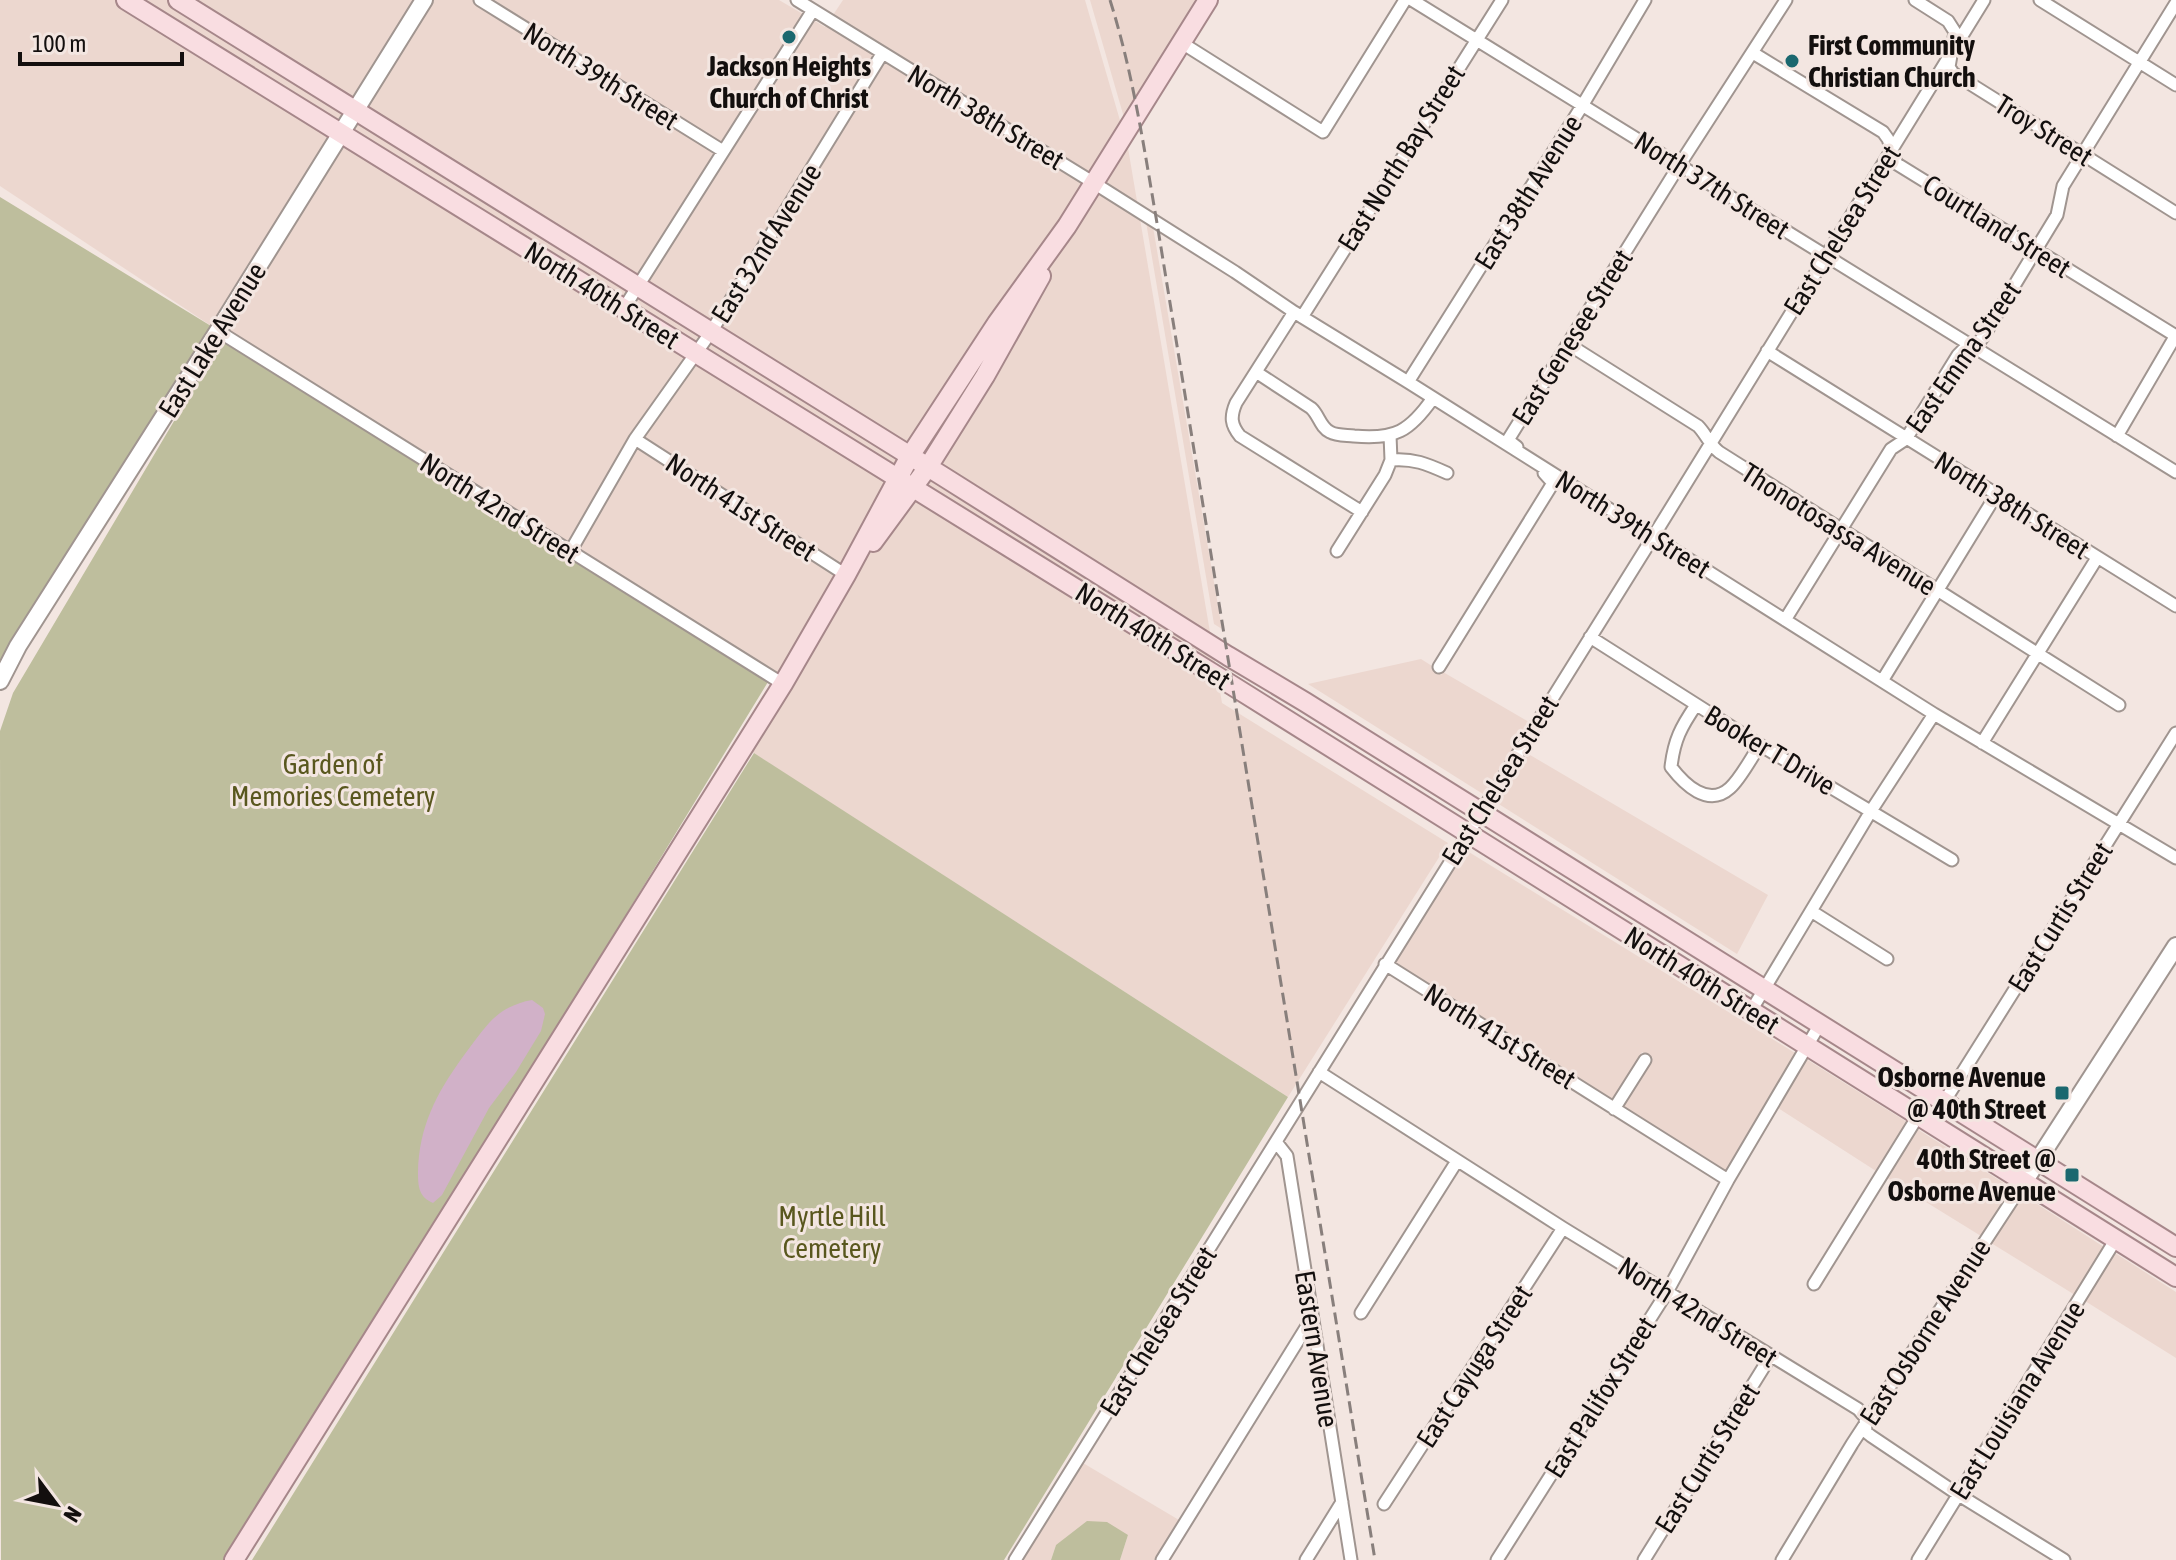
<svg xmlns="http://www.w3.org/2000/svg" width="2176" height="1560" font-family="'Asap Condensed',sans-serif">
	<rect width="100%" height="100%" fill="#f3e6e1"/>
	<path fill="#ecd7cf" d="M 0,0 L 779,0 L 825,27 L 843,0 L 1085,0 L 1128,148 L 1222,703 L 1448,843 L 1288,1097 L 744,747 L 782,685 L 225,335 L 0,186 Z
		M 1090,0 L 1201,0 L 1125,121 Z
		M 1146,222 L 1153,227 L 1222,629 L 1214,624 Z
		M 1421,659 L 1432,666 L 1431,668 L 1441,675 L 1443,672 L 1529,722 L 1483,794 L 1308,684 Z
		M 1525,752 L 1768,895 L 1737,954 L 1494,801 Z
		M 1464,849 L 1795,1053 L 1726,1172 L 1623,1107 L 1653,1058 L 1642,1052 L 1612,1101 L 1394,963 Z
		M 1806,1059 L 1907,1122 L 1876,1171 L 1778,1108 Z
		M 1917,1129 L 2012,1188 L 1981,1236 L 1887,1178 Z
		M 2023,1195 L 2104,1247 L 2075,1295 L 1991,1243 Z
		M 2115,1253 L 2176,1292 L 2176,1358 L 2085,1301 Z
		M 1083,1463 L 1179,1520 L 1154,1560 L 1120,1560 L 1128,1535 L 1056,1545 L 1051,1560 L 1022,1560 Z"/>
	<path fill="#bebe9d" d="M 0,197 L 211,326 L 11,640 L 0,662 Z
		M 225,335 L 771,677 L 510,1105 L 225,1560 L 1,1560 L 0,731 L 13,693 Z
		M 754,753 L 1288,1097 L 1004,1560 L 252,1560 Z
		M 1087,1521 L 1107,1522 L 1128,1535 L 1120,1560 L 1051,1560 L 1056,1545 Z"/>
	<path fill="#d1b1c8" d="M 532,1000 L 543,1008 L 545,1014 L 541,1031 L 516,1072 L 489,1108 L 442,1195 L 433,1203 C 419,1197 418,1187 418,1172 C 419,1127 436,1094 462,1058 C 471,1046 479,1034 489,1023 C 501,1010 515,1003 532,1000 Z"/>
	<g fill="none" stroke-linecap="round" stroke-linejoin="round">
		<g stroke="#a09590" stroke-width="15">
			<path id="street" d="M 480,0 L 723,151
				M 797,0 L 1094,183 L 1235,272 L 1294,312 L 1408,382 L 1934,714 L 2176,858
				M 1412,0 L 2176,472
				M 1915,0 L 1948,21 L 1955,32 L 1949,67 L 1953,73 L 2176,213
				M 2040,0 L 2176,85
				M 1182,43 L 1323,132 L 1405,0
				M 1753,53 L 1883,132 L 1888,139 L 1897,164 L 2176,336
				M 624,308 L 813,10
				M 1294,312 L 1236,403 C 1230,417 1231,425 1240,436 L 1362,512
				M 1302,317 L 1502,0
				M 218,331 L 783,684
				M 1568,344 L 1698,426 C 1706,434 1709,444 1719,452 L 2119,705
				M 1767,351 L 2176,606
				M 1256,372 L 1311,408 C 1319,415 1320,427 1330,432 C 1337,436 1347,435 1354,436 C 1395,440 1410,431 1433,398
				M 1408,382 L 1582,106 L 1645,0
				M 2117,436 L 2176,335
				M 635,439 L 846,575
				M 1517,447 L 1508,440 L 1680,164 L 1786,0
				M 1391,460 C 1413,458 1427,464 1447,473
				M 1337,551 L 1385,475 L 1391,460 L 1390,435
				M 570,552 L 635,439 L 711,332 L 882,54
				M 1785,620 L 1891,449 L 1906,439 L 1958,355 L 1963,350 L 1975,347 L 1983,337 L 2057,215 L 2063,186 L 2176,3
				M 1590,637 L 1760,745 L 1952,860
				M 1439,667 L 1553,483 L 1544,473
				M 1882,681 L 1996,495
				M 1696,705 C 1681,727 1674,740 1671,767 C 1684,784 1708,808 1730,788 C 1741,778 1751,758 1760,745
				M 1982,743 L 2097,558
				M 1811,911 L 1887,959
				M 1385,964 L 1728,1180
				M 1751,1011 L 1871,811 L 1934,714
				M 1319,1072 L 1563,1228 L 1858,1409 L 1865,1417 L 1866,1432 L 1871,1436 L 1959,1495 L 2064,1560
				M 1944,1102 L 2176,733
				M 1614,1109 L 1645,1060
				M 1276,1142 L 1287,1156 L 1351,1560
				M 1814,1284 L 1918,1116
				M 1361,1313 L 1457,1161
				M 1384,1504 L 1563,1228
				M 1015,1560 L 1653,537 L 1984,0
				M 1162,1560 L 1312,1318
				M 1306,1560 L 1342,1502
				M 1497,1560 L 1667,1292 L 1728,1180 L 1820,1024
				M 1644,1560 L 1770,1357
				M 1782,1560 L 1852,1444 L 2024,1182
				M 1918,1560 L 2116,1239"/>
		</g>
		<g stroke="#a09590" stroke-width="20">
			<path id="secondary" d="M 0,681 L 18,646 L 218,331 L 424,0
				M 2024,1182 L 2176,946"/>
		</g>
		<g stroke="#a6878a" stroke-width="22">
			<path id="primary" d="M 126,0 L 1233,686 L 2176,1277
				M 178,0 L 944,477 L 1228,656 L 1305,702 L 2176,1247
				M 873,542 L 928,467 L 985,376 L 1041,276
				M 234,1560 L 783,684 L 846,575 L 910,456 L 997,323 L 1067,226 L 1208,0"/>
		</g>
		<use href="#street" stroke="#fff" stroke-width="11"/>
		<use href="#secondary" stroke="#fff" stroke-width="16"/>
		<use href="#primary" stroke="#f9dde1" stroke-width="18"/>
		<path stroke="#887f7c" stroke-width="3" stroke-dasharray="12 6" stroke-linecap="butt" d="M 1110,0 C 1133,73 1144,148 1157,223 L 1375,1560"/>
	</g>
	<g fill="#1b686f" stroke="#f3e6e1" stroke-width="3">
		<circle cx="789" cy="37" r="8"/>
		<circle cx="1792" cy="61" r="8"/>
		<rect x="2054" y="1085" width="16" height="16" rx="4"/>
		<rect x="2064" y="1167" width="16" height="16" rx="4"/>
	</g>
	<g text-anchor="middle" stroke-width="6" stroke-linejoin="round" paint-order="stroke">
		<g font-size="28" font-weight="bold" fill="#130f0e" stroke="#f3e6e1" text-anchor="end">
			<text x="1808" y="55" text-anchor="start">First Community<tspan x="1808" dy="32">Christian Church</tspan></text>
			<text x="789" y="76" text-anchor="middle">Jackson Heights<tspan x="789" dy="32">Church of Christ</tspan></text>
			<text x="2046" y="1087">Osborne Avenue<tspan x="2046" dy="32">@ 40th Street</tspan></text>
			<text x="2056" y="1169">40th Street @<tspan x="2056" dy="32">Osborne Avenue</tspan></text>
		</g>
		<g font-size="28" fill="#130f0e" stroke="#f3e6e1">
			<text transform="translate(601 76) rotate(32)" y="10">North 39th Street</text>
			<text transform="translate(986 117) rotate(31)" y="10">North 38th Street</text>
			<text transform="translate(2044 130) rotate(32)" y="10">Troy Street</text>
			<text transform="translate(1401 158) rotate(-58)" y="10">East North Bay Street</text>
			<text transform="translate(1712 185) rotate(32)" y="10">North 37th Street</text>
			<text transform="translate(1528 192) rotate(-58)" y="10">East 38th Avenue</text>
			<text transform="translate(1997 226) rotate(32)" y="10">Courtland Street</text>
			<text transform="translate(1842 230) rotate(-58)" y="10">East Chelsea Street</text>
			<text transform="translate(766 243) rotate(-58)" y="10">East 32nd Avenue</text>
			<text transform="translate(602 295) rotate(32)" y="10">North 40th Street</text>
			<text transform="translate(1572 337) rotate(-58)" y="10">East Genesee Street</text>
			<text transform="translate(212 340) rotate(-58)" y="10">East Lake Avenue</text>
			<text transform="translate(1963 357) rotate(-55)" y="10">East Emma Street</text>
			<text transform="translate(2012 505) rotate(32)" y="10">North 38th Street</text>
			<text transform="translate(741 507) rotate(33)" y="10">North 41st Street</text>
			<text transform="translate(500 508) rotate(32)" y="10">North 42nd Street</text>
			<text transform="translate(1633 524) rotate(32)" y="10">North 39th Street</text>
			<text transform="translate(1839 529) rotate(32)" y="10">Thonotosassa Avenue</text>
			<text transform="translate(1153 636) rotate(32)" y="10">North 40th Street</text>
			<text transform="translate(1770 750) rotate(31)" y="10">Booker T Drive</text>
			<text transform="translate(1500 780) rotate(-58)" y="10">East Chelsea Street</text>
			<text transform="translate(2060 917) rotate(-58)" y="10">East Curtis Street</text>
			<text transform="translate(1702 980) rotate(32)" y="10">North 40th Street</text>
			<text transform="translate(1500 1036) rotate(32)" y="10">North 41st Street</text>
			<text transform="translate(1698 1312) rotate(32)" y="10">North 42nd Street</text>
			<text transform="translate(1158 1331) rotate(-58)" y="10">East Chelsea Street</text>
			<text transform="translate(1925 1332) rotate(-57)" y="10">East Osborne Avenue</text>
			<text transform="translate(1317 1349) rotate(81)" y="10">Eastern Avenue</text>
			<text transform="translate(1474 1366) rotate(-57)" y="10">East Cayuga Street</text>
			<text transform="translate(1600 1397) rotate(-58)" y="10">East Palifox Street</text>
			<text transform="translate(2017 1400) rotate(-58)" y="10">East Louisiana Avenue</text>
			<text transform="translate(1707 1458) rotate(-58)" y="10">East Curtis Street</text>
		</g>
		<g font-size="28" fill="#59571e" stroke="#f3e6e1">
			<text x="333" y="774">Garden of<tspan x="333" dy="32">Memories Cemetery</tspan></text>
			<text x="832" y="1226">Myrtle Hill<tspan x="832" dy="32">Cemetery</tspan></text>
		</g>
	</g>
	<g transform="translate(56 1504) rotate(122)" stroke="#f3e6e1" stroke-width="6" paint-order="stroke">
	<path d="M0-6L14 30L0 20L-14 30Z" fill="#130f0e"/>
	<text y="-12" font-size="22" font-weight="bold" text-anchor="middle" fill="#130f0e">N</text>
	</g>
	<path d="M20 52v12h162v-12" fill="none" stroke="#130f0e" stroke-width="4"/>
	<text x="32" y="52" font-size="24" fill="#130f0e" stroke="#f3e6e1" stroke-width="6" paint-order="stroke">100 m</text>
</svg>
